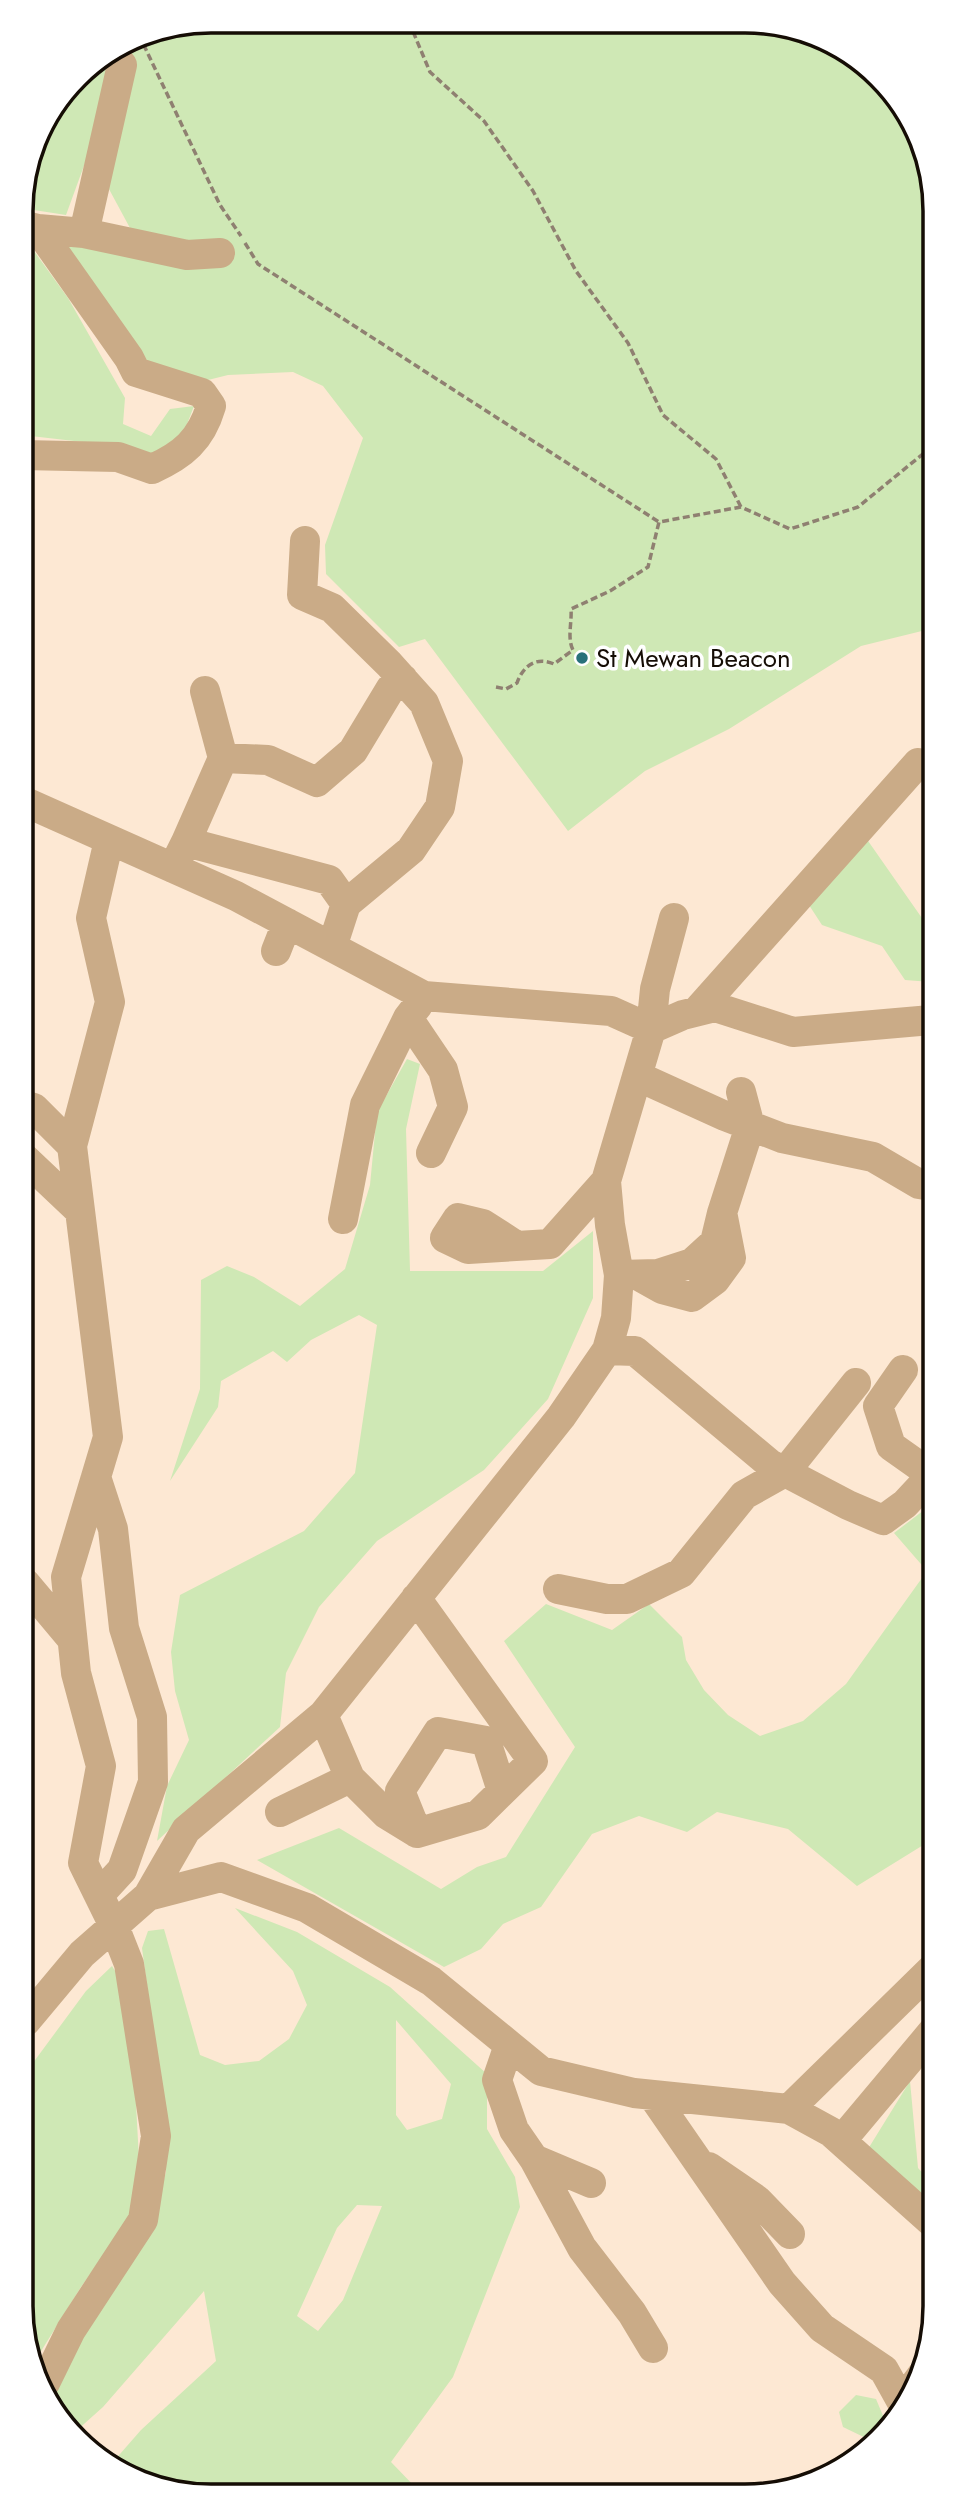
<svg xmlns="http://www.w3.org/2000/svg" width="956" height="2517" font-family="Jost,sans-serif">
	<rect width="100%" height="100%" fill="#fde8d3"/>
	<path fill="#cfe8b5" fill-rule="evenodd" d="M 211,21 L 782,25 L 879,76 L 929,162 L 930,629 L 861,646 L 729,729 L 645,771 L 568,831 L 425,639 L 399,647 L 326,574 L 325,545 L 363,438 L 323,386 L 293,372 L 228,375 L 200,382 L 149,366 L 62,243 L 144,254 L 89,152 L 66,215 L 21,208 L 21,198 L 41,127 L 85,68 L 139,35 Z
		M 22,239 L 26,240 L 68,298 L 125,398 L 123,424 L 151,436 L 170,409 L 194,406 L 184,432 L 153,457 L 109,445 L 22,435 Z
		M 866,838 L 931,931 L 931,982 L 905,980 L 882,946 L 822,925 L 807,902 Z
		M 407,1059 L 420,1064 L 406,1129 L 410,1271 L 543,1271 L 593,1231 L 593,1298 L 548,1399 L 484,1470 L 377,1541 L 319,1607 L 286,1673 L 280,1727 L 157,1841 L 167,1786 L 189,1740 L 175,1691 L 171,1652 L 180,1595 L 304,1531 L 355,1473 L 377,1325 L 359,1315 L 311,1340 L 287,1362 L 273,1351 L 221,1381 L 218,1407 L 170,1481 L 200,1389 L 201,1280 L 227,1266 L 254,1277 L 300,1306 L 345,1269 L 370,1185 L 377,1112 Z
		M 932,1504 L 933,1839 L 857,1886 L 788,1829 L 717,1812 L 687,1832 L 639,1816 L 592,1834 L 541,1907 L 503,1924 L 481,1949 L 444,1967 L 257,1860 L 339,1828 L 441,1889 L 477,1867 L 506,1857 L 575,1747 L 504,1641 L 546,1604 L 612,1630 L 649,1604 L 682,1637 L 686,1660 L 704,1690 L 728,1715 L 760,1736 L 803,1721 L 846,1684 L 927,1571 L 894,1533 Z
		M 235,1908 L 297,1932 L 390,1987 L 487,2074 L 487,2129 L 515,2177 L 520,2207 L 453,2377 L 391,2462 L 419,2491 L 174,2492 L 113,2462 L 141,2430 L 216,2361 L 204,2291 L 103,2407 L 75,2432 L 52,2395 L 79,2337 L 151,2225 L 166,2172 L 164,2111 L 142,1948 L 148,1931 L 164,1929 L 200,2055 L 225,2065 L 259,2061 L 289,2039 L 307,2005 L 293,1971 ZM 396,2020 L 451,2084 L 442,2119 L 407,2130 L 396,2115 ZM 357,2205 L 382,2206 L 343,2300 L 318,2331 L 297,2316 L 337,2228 Z
		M 112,1966 L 123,1984 L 135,2086 L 139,2159 L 131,2216 L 81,2287 L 33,2364 L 27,2355 L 27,2071 L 86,1991 Z
		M 910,2081 L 918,2168 L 934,2185 L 934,2215 L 868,2149 Z
		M 856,2395 L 876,2399 L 889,2430 L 872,2441 L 843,2427 L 839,2412 Z"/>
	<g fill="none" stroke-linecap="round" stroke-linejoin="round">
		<path stroke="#8f8071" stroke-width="3.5" stroke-dasharray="7 3.5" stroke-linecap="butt" d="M 409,22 L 430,72 L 484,121 L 533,191 L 576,271 L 628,343 L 663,415 L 716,459 L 741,507
			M 139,35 L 220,205 L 241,236
			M 245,243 L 258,264 L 659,522
			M 496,687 L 506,689 L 517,683 C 523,666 536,656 554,664 L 573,650 C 567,638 572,623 571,609 L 610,591 L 648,567 L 659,522 L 741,507 L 790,529 L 858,507 L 929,449"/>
		<path stroke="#caab87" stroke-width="30" d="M 22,225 L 38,229 L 129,358 L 136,372 L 202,393 L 211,406 C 201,440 183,455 152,469 L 118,457 L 22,455
			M 38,229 L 84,233 L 187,255 L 220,253
			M 84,233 L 122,65
			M 305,541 L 302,595 L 332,608 L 389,664 L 424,703 L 448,761 L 440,807 L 411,850 L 346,904 L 332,947
			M 223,758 L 268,760 L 317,782 L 353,751 L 391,688 L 403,679
			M 23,801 L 236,896 L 424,996 L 611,1011 L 651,1029 L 655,989 L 674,918
			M 186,842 L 223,758 L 205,691
			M 173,868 L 186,842 L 329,880 L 346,904
			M 276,951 L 287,923
			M 418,1005 L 408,1018 L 443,1070 L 453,1107 L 431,1153
			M 697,1011 L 918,763
			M 637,1076 L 725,1116 L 782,1138 L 873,1157 L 919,1184 L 931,1186
			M 24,1105 L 34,1108 L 72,1146 L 108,1437 L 66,1577 L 76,1673 L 101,1766 L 83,1863 L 114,1926 L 129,1964 L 156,2136 L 143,2220 L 71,2330 L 45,2383
			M 72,1146 L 110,1002 L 91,918 L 109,840
			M 24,1158 L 80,1211
			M 343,1219 L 365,1105 L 408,1018
			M 517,1246 L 483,1224 L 458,1218 L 445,1238 L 468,1249 L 550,1244 L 606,1181
			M 619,1275 L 658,1274 L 692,1263 L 715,1242 L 722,1213 L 750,1126 L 741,1092
			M 637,1275 L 662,1289 L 692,1297 L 715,1280 L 731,1258 L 723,1217
			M 607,1350 L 635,1351 L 770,1464 L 848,1505 L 883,1520 L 905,1504 L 932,1475
			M 903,1370 L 878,1406 L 891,1446 L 932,1475
			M 96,1477 L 113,1529 L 124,1628 L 152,1717 L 153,1782 L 122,1870 L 99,1895
			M 25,1583 L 72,1639
			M 558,1589 L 607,1599 L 627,1599 L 681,1573 L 744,1495 L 785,1472 L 856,1383
			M 323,1715 L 350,1778
			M 280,1812 L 350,1778 L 386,1814 L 417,1833 L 478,1815 L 533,1761 L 416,1598
			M 417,1833 L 400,1791 L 438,1732 L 486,1741 L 502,1791
			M 148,1896 L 186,1830 L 323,1715 L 561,1417 L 607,1350 L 616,1318 L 619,1275 L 610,1225 L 606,1181 L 651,1029 L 683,1015 L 715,1007 L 793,1032 L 931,1020
			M 26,2021 L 82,1954 L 148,1896 L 221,1877 L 307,1908 L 431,1981 L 541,2071 L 634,2093 L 789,2109 L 831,2132 L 934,2224
			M 509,2045 L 497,2080 L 514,2130 L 534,2159 L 582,2248 L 632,2313 L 653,2348
			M 652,2095 L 782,2283 L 822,2328 L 884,2370 L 904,2406
			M 789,2109 L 934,1967
			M 841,2141 L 934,2030
			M 534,2159 L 591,2183
			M 709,2167 L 757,2200 L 790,2234
			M 902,2402 L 922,2375"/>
	</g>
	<circle fill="#28717a" stroke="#fff" stroke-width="2.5" cx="582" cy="658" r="7"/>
	<g text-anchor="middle" stroke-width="7" stroke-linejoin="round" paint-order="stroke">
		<g font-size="26" fill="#150d05" stroke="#fff" text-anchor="start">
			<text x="596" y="667">St Mewan Beacon</text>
		</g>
	</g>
	<path d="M0 0H956V2517H0ZM211 33H745A178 178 0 0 1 923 211V2306A178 178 0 0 1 745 2484H211A178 178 0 0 1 33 2306V211A178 178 0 0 1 211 33Z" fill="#fff" fill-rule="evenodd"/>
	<path fill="none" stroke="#150d05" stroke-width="3.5" d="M211 33H745A178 178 0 0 1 923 211V2306A178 178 0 0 1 745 2484H211A178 178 0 0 1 33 2306V211A178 178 0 0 1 211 33Z"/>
</svg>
